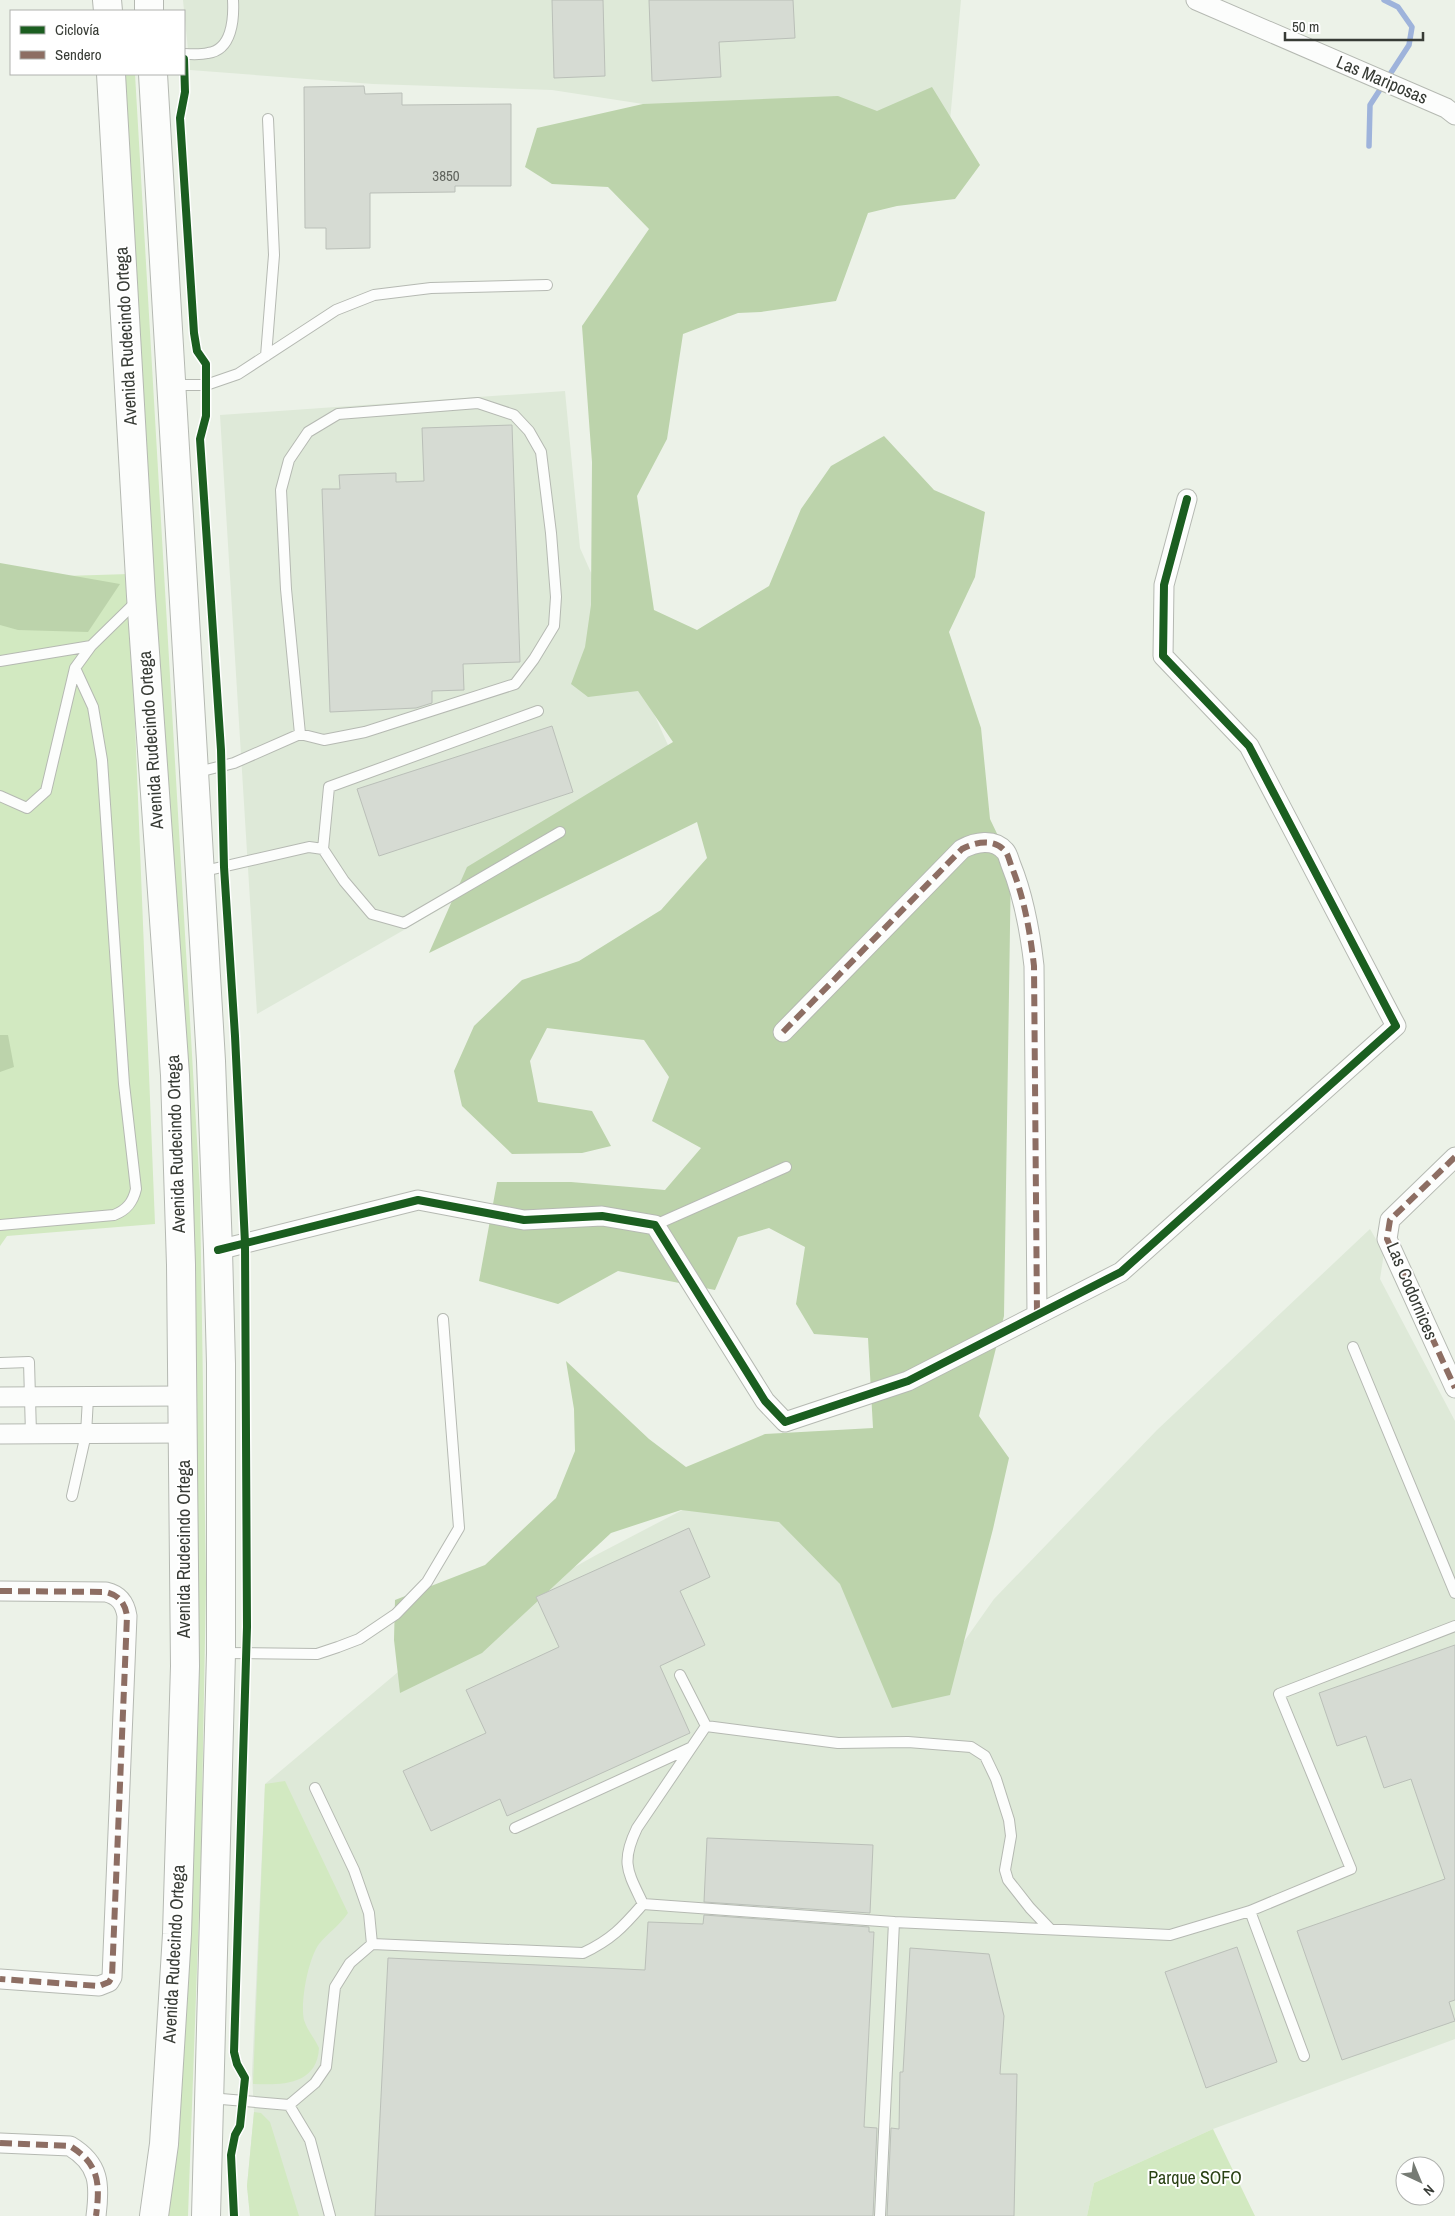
<svg xmlns="http://www.w3.org/2000/svg" width="1455" height="2216" font-family="'Archivo Narrow',sans-serif">
	<rect width="100%" height="100%" fill="#ecf2e8"/>
	<path fill="#dee9d8" d="M 183,0 L 961,0 L 946,165 L 643,104 L 552,90 L 373,84 L 190,70 Z
		M 565,391 L 580,548 L 680,772 L 257,1014 L 220,415 Z
		M 1370,1229 L 1384,1253 L 1380,1279 L 1455,1421 L 1455,2039 L 1213,2129 L 1094,2183 L 1087,2216 L 250,2216 L 247,2186 L 254,2112 L 252,2074 L 265,1784 L 423,1651 L 598,1554 L 715,1493 L 774,1455 L 958,1650 L 994,1599 L 1157,1430 Z"/>
	<path fill="#d2e9c1" d="M 119,74 L 135,74 L 200,1192 L 206,1583 L 201,1858 L 188,2216 L 163,2216 L 193,1583 Z
		M 129,574 L 155,1224 L 7,1236 L 0,1246 L 0,578 Z
		M 285,1781 L 348,1913 C 340,1925 328,1933 319,1944 C 308,1959 300,2003 304,2020 C 307,2030 315,2039 319,2048 C 317,2086 280,2085 253,2084 L 265,1784 Z
		M 254,2112 L 261,2113 L 270,2122 L 299,2216 L 250,2216 L 247,2186 Z
		M 1213,2129 L 1255,2216 L 1087,2216 L 1094,2183 Z"/>
	<path fill="#bcd3ab" d="M 932,87 L 980,165 L 955,199 L 897,206 L 868,213 L 836,301 L 761,312 L 738,313 L 683,334 L 667,439 L 637,496 L 654,610 L 697,630 L 769,586 L 801,509 L 831,466 L 884,436 L 934,490 L 985,512 L 975,577 L 949,632 L 981,728 L 990,819 L 1011,863 L 1004,1316 L 979,1416 L 1009,1458 L 993,1529 L 950,1695 L 892,1708 L 840,1584 L 779,1522 L 681,1510 L 611,1533 L 482,1653 L 400,1693 L 394,1640 L 395,1600 L 485,1565 L 556,1498 L 575,1451 L 574,1409 L 566,1361 L 649,1439 L 686,1467 L 765,1434 L 873,1428 L 868,1338 L 814,1334 L 796,1304 L 805,1247 L 769,1228 L 738,1237 L 715,1290 L 618,1271 L 558,1304 L 479,1281 L 497,1182 L 571,1182 L 665,1190 L 701,1148 L 652,1121 L 669,1077 L 644,1040 L 547,1028 L 530,1061 L 538,1102 L 592,1111 L 611,1146 L 582,1153 L 512,1154 L 462,1106 L 454,1071 L 474,1026 L 522,980 L 579,961 L 661,910 L 707,858 L 697,822 L 429,953 L 467,867 L 673,742 L 638,691 L 588,697 L 571,684 L 585,647 L 591,605 L 592,462 L 582,326 L 649,229 L 608,187 L 552,184 L 525,167 L 537,128 L 643,104 L 838,96 L 877,111 Z
		M 0,563 L 120,584 L 88,632 L 18,630 L 0,625 Z
		M 0,1035 L 8,1035 L 14,1067 L 0,1072 Z"/>
	<g fill="none" stroke-linecap="round" stroke-linejoin="round">
		<path stroke="#9eb3db" stroke-width="5.5" d="M 1369,146 L 1370,105 L 1409,45 L 1412,27 L 1398,7 L 1384,0"/>
	</g>
	<path fill="#d6dbd3" stroke="#babfb8" d="M 552,0 L 603,0 L 605,76 L 554,78 Z
		M 649,0 L 793,0 L 795,38 L 719,42 L 721,77 L 652,81 Z
		M 364,86 L 365,94 L 402,93 L 402,105 L 511,104 L 511,186 L 455,186 L 455,192 L 370,193 L 370,248 L 326,249 L 326,228 L 305,228 L 304,87 Z
		M 512,425 L 520,662 L 463,664 L 464,690 L 432,691 L 432,703 L 416,708 L 330,712 L 322,489 L 340,489 L 339,475 L 396,473 L 396,482 L 424,481 L 422,428 Z
		M 552,726 L 573,792 L 379,856 L 357,789 Z
		M 689,1528 L 710,1577 L 680,1591 L 705,1645 L 660,1666 L 690,1733 L 507,1816 L 500,1799 L 431,1831 L 403,1771 L 486,1733 L 466,1690 L 559,1647 L 536,1597 Z
		M 1455,1645 L 1455,2000 L 1449,2002 L 1455,2021 L 1342,2060 L 1297,1931 L 1445,1879 L 1411,1779 L 1384,1788 L 1366,1736 L 1337,1746 L 1319,1693 Z
		M 707,1838 L 873,1845 L 870,1913 L 704,1902 Z
		M 704,1915 L 869,1927 L 869,1932 L 874,1932 L 864,2127 L 877,2128 L 873,2216 L 375,2216 L 388,1958 L 645,1970 L 648,1922 L 703,1924 Z
		M 1237,1947 L 1277,2062 L 1206,2088 L 1165,1972 Z
		M 910,1948 L 989,1954 L 1004,2016 L 1000,2074 L 1017,2074 L 1014,2216 L 887,2216 L 891,2128 L 899,2129 L 900,2072 L 903,2072 Z"/>
	<g fill="none" stroke-linecap="round" stroke-linejoin="round">
		<g stroke="#b5b9b2" stroke-width="12">
			<path id="service" d="M 184,54 C 192,54 200,55 208,53 C 232,50 234,19 233,0
				M 266,356 L 274,255 L 268,119
				M 173,385 L 206,385 L 238,374 L 336,310 L 374,295 L 431,288 L 547,285
				M 0,661 L 91,646
				M 194,773 L 234,763 L 300,734 L 324,740 L 365,732 L 515,684 L 534,659 L 554,626 L 556,597 L 551,533 L 541,452 L 529,431 L 514,415 L 478,403 L 338,414 L 308,432 L 289,460 L 281,490 L 286,589 L 300,734
				M 0,796 L 27,808 L 46,791 L 75,668 L 91,646 L 138,600
				M 323,849 L 329,787 L 538,711
				M 200,872 L 309,847 L 323,849 L 344,881 L 372,914 L 404,923 L 560,832
				M 0,1225 L 114,1215 C 127,1210 133,1202 136,1189 L 124,1084 L 102,760 L 93,707 L 75,668
				M 655,1225 L 786,1167
				M 1353,1347 L 1455,1593
				M 0,1363 L 29,1362 L 31,1434
				M 72,1496 L 86,1434 L 88,1398
				M 221,1653 L 317,1654 L 338,1647 L 359,1639 L 396,1614 L 427,1582 L 459,1528 L 443,1319
				M 680,1675 L 706,1726 L 838,1743 L 908,1742 L 971,1747 L 985,1756 L 996,1779 L 1009,1820 L 1011,1836 L 1005,1870 L 1008,1880 L 1030,1908 L 1050,1929
				M 315,1788 L 354,1870 L 369,1913 L 372,1944
				M 515,1828 L 690,1748
				M 643,1904 C 628,1872 620,1863 637,1828 L 706,1726
				M 1250,1911 L 1304,2056
				M 210,2098 L 289,2105 L 310,2140 L 330,2216
				M 289,2105 L 315,2083 L 326,2067 L 335,1987 L 350,1963 L 372,1944 L 583,1953 C 611,1940 623,1927 643,1904 L 894,1922
				M 880,2216 L 894,1922 L 1170,1935 L 1250,1911 L 1351,1869 L 1279,1694 L 1455,1626"/>
		</g>
		<g stroke="#b5b9b2" stroke-width="21">
			<path id="minor" d="M 1196,0 L 1446,108 L 1455,115
				M 783,1032 L 962,849 C 975,842 994,838 1005,851 C 1008,854 1009,860 1011,865 C 1024,897 1030,931 1034,966 L 1037,1315
				M 1455,1157 L 1390,1220 L 1387,1239 L 1455,1388
				M 218,1250 L 418,1200 L 524,1220 L 602,1216 L 655,1225 L 765,1401 L 785,1422 L 908,1381 L 1121,1272 L 1396,1026 L 1249,746 L 1163,656 L 1164,585 L 1187,499
				M 0,1397 L 182,1396
				M 0,1434 L 183,1433
				M 0,1591 L 106,1592 C 119,1595 125,1603 127,1616 L 112,1977 L 109,1982 L 99,1986 L 0,1979
				M 0,2143 L 70,2146 C 100,2164 100,2185 96,2216"/>
		</g>
		<g stroke="#b5b9b2" stroke-width="30">
			<path id="primary" d="M 107,0 L 108,11
				M 149,0 L 149,11
				M 111,74 L 141,596 L 175,1075 L 181,1265 L 185,1666 L 177,1934 L 164,2144 L 154,2216
				M 153,74 L 211,1061 L 218,1250 L 221,1364 L 221,1653 L 206,2216"/>
		</g>
		<use href="#service" stroke="#fcfdfc" stroke-width="10"/>
		<use href="#minor" stroke="#fcfdfc" stroke-width="19"/>
		<use href="#primary" stroke="#fcfdfc" stroke-width="28"/>
		<path stroke="#8d6e63" stroke-width="6" stroke-dasharray="12 6" stroke-linecap="butt" d="M 783,1032 L 962,849 C 975,842 994,838 1005,851 C 1008,854 1009,860 1011,865 C 1024,897 1030,931 1034,966 L 1037,1315
			M 1455,1157 L 1390,1220 L 1387,1239 L 1455,1388
			M 0,1591 L 106,1592 C 119,1595 125,1603 127,1616 L 112,1977 L 109,1982 L 99,1986 L 0,1979
			M 0,2143 L 70,2146 C 100,2164 100,2185 96,2216"/>
		<g stroke="#fff" stroke-width="11">
			<path id="cycleway" d="M 184,59 L 185,92 L 180,118 L 194,333 L 197,351 L 206,364 L 206,416 L 200,439 L 221,750 L 224,867 L 235,1036 L 245,1243 L 247,1627 L 234,2052 L 237,2064 L 245,2078 L 240,2126 L 235,2135 L 231,2155 L 234,2216
				M 218,1250 L 418,1200 L 524,1220 L 602,1216 L 655,1225 L 765,1401 L 785,1422 L 908,1381 L 1121,1272 L 1396,1026 L 1249,746 L 1163,656 L 1164,585 L 1187,499"/>
		</g>
		<use href="#cycleway" stroke="#1b5e20" stroke-width="8"/>
	</g>
	<g text-anchor="middle" stroke-width="4" stroke-linejoin="round" paint-order="stroke">
		<g font-size="15" fill="#60645d">
			<text x="446" y="181">3850</text>
		</g>
		<g font-size="18" fill="#373b35" stroke="#fff">
			<text transform="translate(1382 80) rotate(23)" y="6">Las Mariposas</text>
			<text transform="translate(126 336) rotate(-93)" y="6">Avenida Rudecindo Ortega</text>
			<text transform="translate(151 740) rotate(-94)" y="6">Avenida Rudecindo Ortega</text>
			<text transform="translate(176 1144) rotate(-92)" y="6">Avenida Rudecindo Ortega</text>
			<text transform="translate(1412 1291) rotate(67)" y="6">Las Codornices</text>
			<text transform="translate(184 1549) rotate(-90)" y="6">Avenida Rudecindo Ortega</text>
			<text transform="translate(174 1954) rotate(-87)" y="6">Avenida Rudecindo Ortega</text>
		</g>
		<g font-size="18" fill="#2a4214" stroke="#fff">
			<text x="1195" y="2184">Parque SOFO</text>
		</g>
	</g>
	<rect x="10" y="10" width="175" height="65" fill="#ffffff" stroke="#afb1ae"/>
	<rect x="20" y="26" width="25" height="8" fill="#1b5e20" stroke="#afb1ae"/>
	<text x="55" y="35" font-size="15" fill="#373b35">Ciclovía</text>
	<rect x="20" y="51" width="25" height="8" fill="#8d6e63" stroke="#afb1ae"/>
	<text x="55" y="60" font-size="15" fill="#373b35">Sendero</text>
	<g transform="translate(1420 2181) rotate(136)"><circle r="24" fill="#ffffff" stroke="#afb1ae"/>
	<path d="M0-4L9 19L0 12L-9 19Z" fill="#767b74"/>
	<text y="-8" font-size="14" font-weight="bold" text-anchor="middle" fill="#373b35">N</text>
	</g>
	<path d="M1285 32v8h138v-8" fill="none" stroke="#373b35" stroke-width="2.5"/>
	<text x="1292" y="32" font-size="15" fill="#373b35" stroke="#ffffff" stroke-width="4" paint-order="stroke">50 m</text>
</svg>
